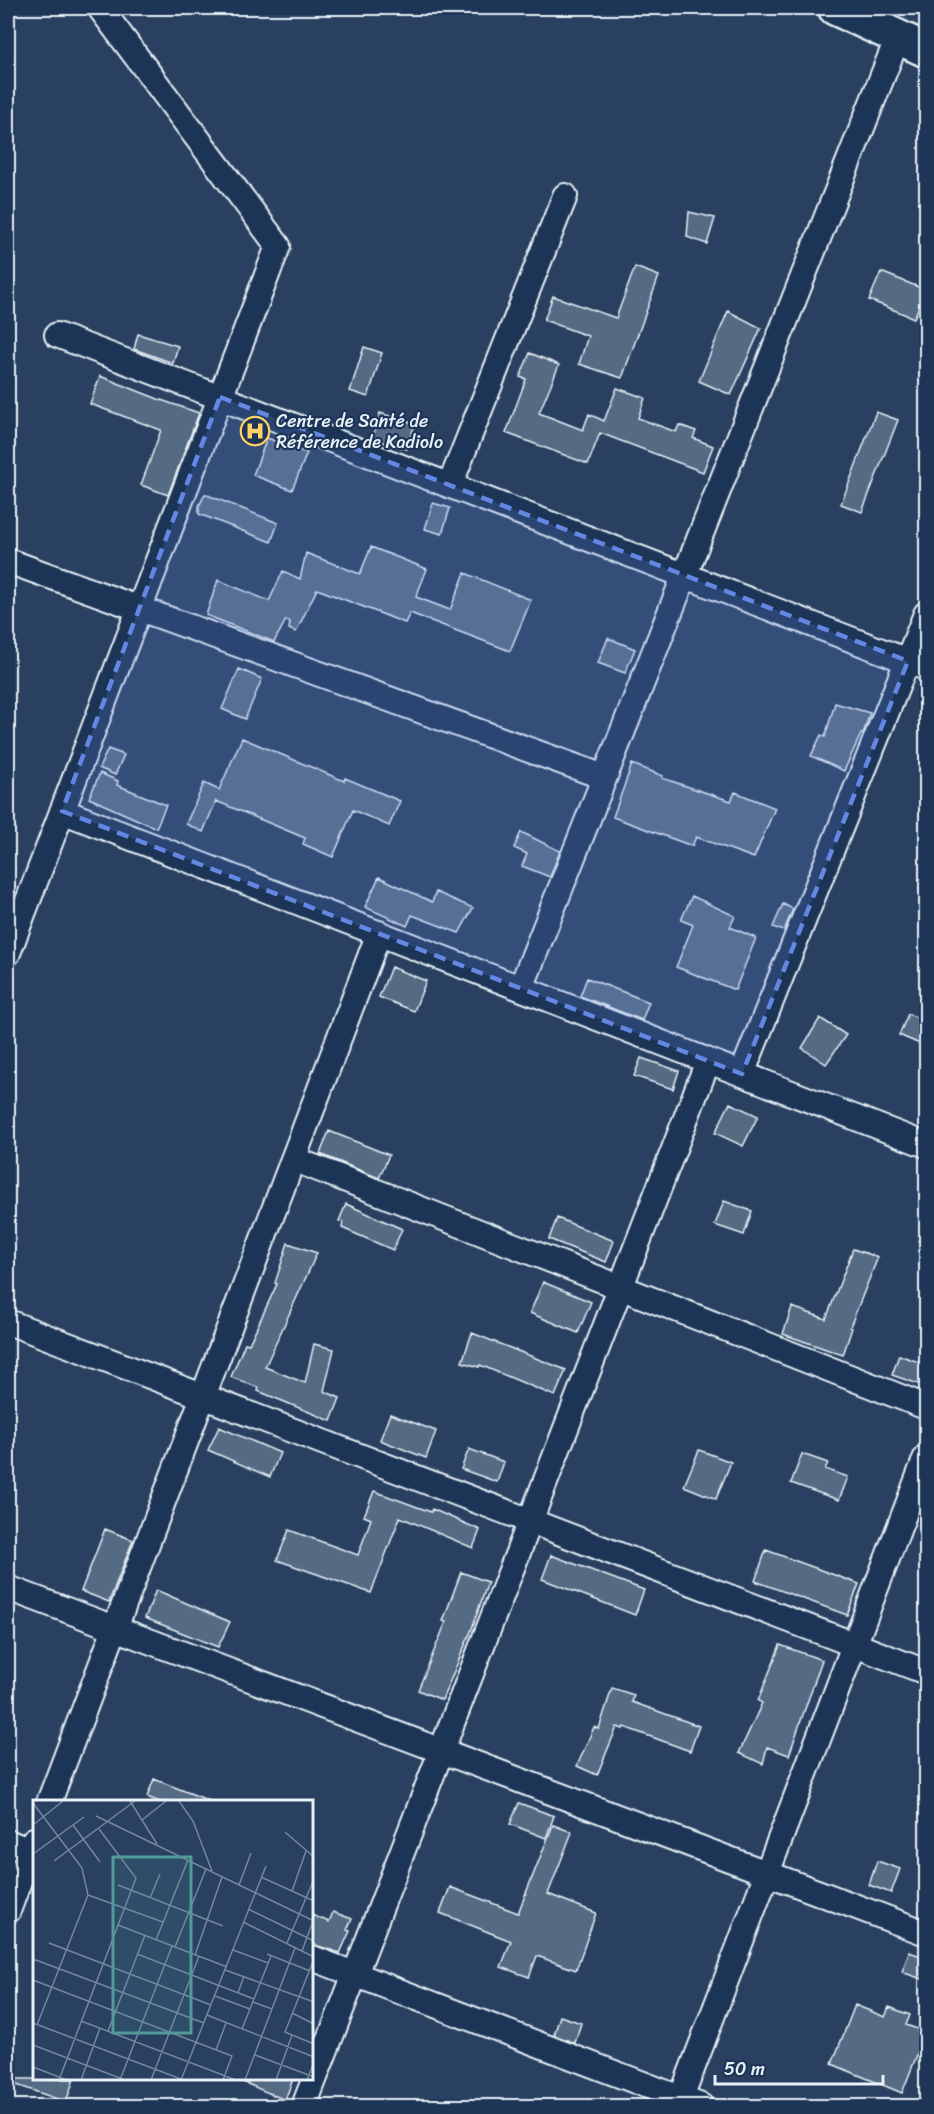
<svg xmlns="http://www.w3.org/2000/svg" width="934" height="2114" font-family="Sriracha,sans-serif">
	<rect width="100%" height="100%" fill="#294061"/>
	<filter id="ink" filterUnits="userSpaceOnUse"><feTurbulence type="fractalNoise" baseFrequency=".0167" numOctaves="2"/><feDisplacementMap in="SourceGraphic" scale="12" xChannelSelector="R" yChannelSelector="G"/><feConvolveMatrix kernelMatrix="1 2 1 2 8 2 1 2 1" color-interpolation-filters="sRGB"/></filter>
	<g filter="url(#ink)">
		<path fill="#556a83" stroke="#e8f1f8" stroke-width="1.5" d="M 689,212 L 715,218 L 707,244 L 687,237 Z
			M 635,267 L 659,276 L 622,378 L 579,364 L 588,336 L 544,320 L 553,296 L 616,318 Z
			M 881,272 L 926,290 L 914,318 L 869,300 Z
			M 728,311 L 761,328 L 731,395 L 699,381 Z
			M 138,334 L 178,346 L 173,363 L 134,349 Z
			M 364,347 L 382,353 L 368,397 L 350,391 Z
			M 530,353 L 559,365 L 539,413 L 583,430 L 589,414 L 604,421 L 617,388 L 645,398 L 638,418 L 676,432 L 679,425 L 696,431 L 693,438 L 713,446 L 703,472 L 600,433 L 588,464 L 506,433 L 526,379 L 520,377 Z
			M 100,376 L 158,399 L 199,413 L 168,495 L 141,485 L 161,430 L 90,404 Z
			M 876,412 L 898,420 L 862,512 L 841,504 Z
			M 380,413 L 415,424 L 407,449 L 372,439 Z
			M 267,438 L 307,453 L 292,490 L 253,475 Z
			M 205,494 L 278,523 L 271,542 L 199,514 L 199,506 Z
			M 433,503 L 450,508 L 442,534 L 425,529 Z
			M 371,547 L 427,569 L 416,597 L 450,610 L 465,573 L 531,600 L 510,651 L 410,613 L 405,623 L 317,589 L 296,632 L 289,629 L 290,622 L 286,620 L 274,642 L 206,615 L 218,580 L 269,601 L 283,571 L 300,579 L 306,553 L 360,574 Z
			M 608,638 L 635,649 L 625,673 L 598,663 Z
			M 239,669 L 262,679 L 245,719 L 222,709 Z
			M 835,703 L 870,713 L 863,734 L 861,734 L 844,771 L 811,756 L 821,735 L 825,737 Z
			M 242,738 L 344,781 L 345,778 L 400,801 L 389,826 L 353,810 L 333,857 L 303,844 L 305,838 L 216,801 L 203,832 L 186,824 L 204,783 L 219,790 Z
			M 108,749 L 124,755 L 115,775 L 99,768 Z
			M 632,764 L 663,776 L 662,778 L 731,801 L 735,792 L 775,808 L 754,858 L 696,837 L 692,846 L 613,817 Z
			M 100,773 L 118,781 L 117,785 L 166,805 L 156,828 L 89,798 Z
			M 521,832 L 560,851 L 550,877 L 522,866 L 527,854 L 514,848 Z
			M 379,877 L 432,902 L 436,892 L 473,908 L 459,933 L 412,915 L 407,926 L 365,907 Z
			M 692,896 L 735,916 L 730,927 L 756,938 L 735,990 L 676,967 L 693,925 L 681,920 Z
			M 783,904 L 793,909 L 784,931 L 773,927 Z
			M 391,967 L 426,981 L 414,1011 L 379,997 Z
			M 587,978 L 649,1002 L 642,1020 L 580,996 Z
			M 908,1014 L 927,1021 L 927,1047 L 899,1035 Z
			M 820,1018 L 846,1035 L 826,1064 L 802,1048 Z
			M 641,1058 L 679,1071 L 673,1089 L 634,1076 Z
			M 730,1103 L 758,1116 L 743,1146 L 715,1133 Z
			M 329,1131 L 389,1155 L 379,1178 L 320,1154 Z
			M 724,1201 L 752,1211 L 744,1235 L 715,1225 Z
			M 346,1204 L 402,1229 L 393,1250 L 342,1228 L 343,1222 L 339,1221 Z
			M 557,1218 L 614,1241 L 606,1262 L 549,1239 Z
			M 288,1243 L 317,1253 L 265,1367 L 305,1383 L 314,1344 L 334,1349 L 324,1391 L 340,1398 L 331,1421 L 258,1391 L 259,1388 L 231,1377 L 245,1343 L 249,1344 L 277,1284 L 275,1283 Z
			M 853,1249 L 878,1257 L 850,1327 L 852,1328 L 843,1355 L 783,1334 L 792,1307 L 826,1319 Z
			M 543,1282 L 591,1302 L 578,1333 L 530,1313 Z
			M 472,1333 L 566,1370 L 555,1396 L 480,1365 L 479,1367 L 462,1362 Z
			M 899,1355 L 927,1365 L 927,1387 L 892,1375 Z
			M 390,1414 L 436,1431 L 426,1458 L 380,1440 Z
			M 219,1427 L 280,1453 L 270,1477 L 208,1450 Z
			M 469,1449 L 504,1462 L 497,1482 L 461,1469 Z
			M 699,1450 L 731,1462 L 716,1499 L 684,1486 Z
			M 802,1454 L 828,1463 L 825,1469 L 848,1477 L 839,1500 L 791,1483 Z
			M 374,1491 L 431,1512 L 432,1509 L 480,1530 L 473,1548 L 400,1517 L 371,1593 L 277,1560 L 289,1530 L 358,1555 L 371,1519 L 364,1516 Z
			M 105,1529 L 133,1540 L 109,1602 L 81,1591 Z
			M 766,1550 L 859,1584 L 847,1615 L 755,1581 Z
			M 551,1555 L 644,1590 L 635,1615 L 542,1579 Z
			M 461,1572 L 488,1582 L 471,1631 L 442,1700 L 418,1690 L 446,1622 L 443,1621 Z
			M 156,1590 L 230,1622 L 218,1647 L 145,1618 Z
			M 780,1645 L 822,1660 L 789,1755 L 767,1747 L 763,1764 L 739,1753 L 762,1703 L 758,1701 Z
			M 612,1688 L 634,1695 L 632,1702 L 699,1726 L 690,1751 L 624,1727 L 623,1729 L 617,1727 L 597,1775 L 577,1766 L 594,1727 L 599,1729 Z
			M 154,1779 L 210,1801 L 210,1802 L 160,1802 L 147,1797 Z
			M 519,1803 L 554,1816 L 546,1838 L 510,1824 Z
			M 553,1825 L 572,1832 L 548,1894 L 596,1913 L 576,1970 L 537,1956 L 529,1977 L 501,1967 L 511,1941 L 440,1913 L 450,1887 L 518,1913 Z
			M 877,1861 L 900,1869 L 891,1893 L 869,1885 Z
			M 333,1912 L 352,1919 L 347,1930 L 350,1931 L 340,1953 L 312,1944 L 312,1915 L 329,1922 Z
			M 909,1952 L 927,1958 L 927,1981 L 902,1972 Z
			M 855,2005 L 885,2017 L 889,2007 L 910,2015 L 906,2025 L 926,2032 L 902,2093 L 832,2064 Z
			M 560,2016 L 581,2023 L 575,2043 L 554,2035 Z
			M 8,2079 L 74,2079 L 66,2102 L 8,2082 Z
			M 236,2079 L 293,2079 L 285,2100 Z"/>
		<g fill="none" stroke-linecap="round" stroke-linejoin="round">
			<g stroke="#e8f1f8" stroke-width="28">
				<path id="minor" d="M 57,335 L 926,668
					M 450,485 L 565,196
					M 8,561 L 604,777
					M 62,811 L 926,1145
					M 8,953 L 278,246 L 100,8
					M 521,988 L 898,37
					M 742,1074 L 926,614
					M 293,1159 L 926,1407
					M 8,1322 L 926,1672
					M 8,1588 L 926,1933
					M 49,1802 L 379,933
					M 8,1842 L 34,1853
					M 8,1911 L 34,1840
					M 312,1958 L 701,2106
					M 304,2106 L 708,1061
					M 678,2106 L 926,1457"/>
			</g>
			<g stroke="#e8f1f8" stroke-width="38">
				<path id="secondary" d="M 835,8 L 926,50"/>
			</g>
			<use href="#minor" stroke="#1d3557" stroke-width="24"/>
			<use href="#secondary" stroke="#1d3557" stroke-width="33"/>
		</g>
	</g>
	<path fill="#6487e3" fill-opacity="0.2" stroke="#6487e3" stroke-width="4.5" stroke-dasharray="12 8" stroke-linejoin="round" d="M 220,397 L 908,661 L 742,1074 L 62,811 Z"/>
	<defs>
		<g id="hospital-ring" transform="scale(1.5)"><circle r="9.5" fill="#1d3557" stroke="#ffd166" stroke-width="1.5"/><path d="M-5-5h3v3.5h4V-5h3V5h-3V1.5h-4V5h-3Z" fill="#ffd166"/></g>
	</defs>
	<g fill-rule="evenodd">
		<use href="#hospital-ring" x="255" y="431"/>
	</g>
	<g text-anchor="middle" stroke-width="4.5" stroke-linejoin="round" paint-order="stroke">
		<g font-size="18" fill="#e8f1f8" stroke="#1d3557" text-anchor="start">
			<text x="276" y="427">Centre de Santé de<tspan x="276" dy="21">Référence de Kadiolo</tspan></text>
		</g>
	</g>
	<g transform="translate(33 1800)">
		<rect width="280" height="280" fill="#294061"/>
		<path fill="none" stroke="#75879d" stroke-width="1.5" d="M 97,1 L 124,44M 146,1 L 160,21 L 179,71M 0,3 L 49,68 L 55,95 L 4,225M 63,16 L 281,121M 109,20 L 133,1M 0,25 L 30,1M 40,25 L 67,62M 252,32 L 281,57M 0,54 L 51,17M 21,61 L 102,1M 228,77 L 281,101M 85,85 L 190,126M 206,85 L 218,53M 259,91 L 273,51M 55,95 L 130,122M 117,98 L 127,74M 215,109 L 281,141M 210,122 L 281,157M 85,125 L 194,167M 123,140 L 155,60M 16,143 L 178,205M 254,143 L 281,79M 142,147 L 173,69M 200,150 L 235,163M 269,151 L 280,121M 104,154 L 221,199M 234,154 L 277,171M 162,155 L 189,77M 0,159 L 171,223M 281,159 L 252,232 L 281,244M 192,170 L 281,202M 0,180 L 199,256 L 190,280M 205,193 L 211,176M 182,196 L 217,209M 220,202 L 239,209M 259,213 L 281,224M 174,215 L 281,257M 48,221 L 203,280M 0,223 L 148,279M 209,229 L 238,156M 75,231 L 112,135M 0,245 L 92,280M 183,250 L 193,223M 222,255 L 281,277M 0,267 L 34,280M 26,280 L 103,78 L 66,29M 48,280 L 67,228M 87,280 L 139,146M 118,280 L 166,156M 148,280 L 233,66M 212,280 L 262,148M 243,280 L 259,235M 274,280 L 281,262"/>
		<path fill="#509b97" fill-opacity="0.15" stroke="#509b97" stroke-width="3" d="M 80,57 L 158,57 L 158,233 L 80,233 Z"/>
		<rect width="280" height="280" fill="none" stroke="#e8f1f8" stroke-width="3"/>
	</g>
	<rect width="934" height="2114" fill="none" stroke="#1d3557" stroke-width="30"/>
	<rect x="15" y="15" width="904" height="2084" fill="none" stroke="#e8f1f8" stroke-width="2" filter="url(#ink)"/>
	<path d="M715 2075v9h168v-9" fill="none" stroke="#e8f1f8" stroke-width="3"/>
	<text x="724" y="2075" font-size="18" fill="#e8f1f8" stroke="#1d3557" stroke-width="4.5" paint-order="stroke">50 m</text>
</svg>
